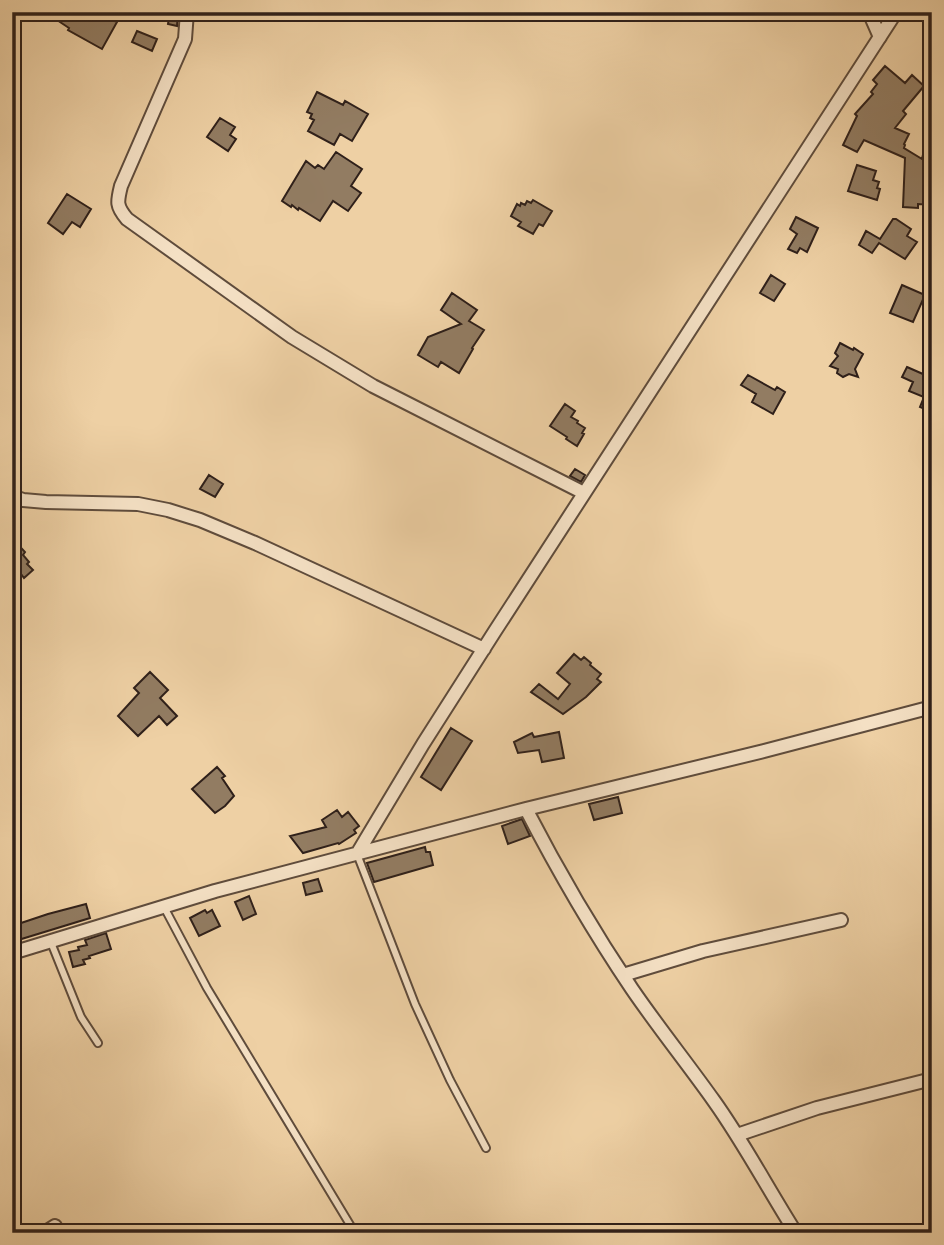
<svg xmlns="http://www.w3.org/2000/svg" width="944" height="1245" font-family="'EB Garamond',serif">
	<rect width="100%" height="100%" fill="#eed0a4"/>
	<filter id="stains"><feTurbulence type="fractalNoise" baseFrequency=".00286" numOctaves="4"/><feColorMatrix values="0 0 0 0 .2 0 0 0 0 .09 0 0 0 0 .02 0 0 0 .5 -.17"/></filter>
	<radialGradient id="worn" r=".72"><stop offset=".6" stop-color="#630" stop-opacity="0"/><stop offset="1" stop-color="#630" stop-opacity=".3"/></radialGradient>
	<path fill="#927c62" stroke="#2f201a" stroke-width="2" d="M 45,12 L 94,12 L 117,22 L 102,49 L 68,30 L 69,28 Z
		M 170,12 L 178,12 L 177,26 L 168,24 Z
		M 137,31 L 157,39 L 152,51 L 132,42 Z
		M 885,66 L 905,83 L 912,75 L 924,86 L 903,111 L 906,114 L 895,128 L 909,134 L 904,144 L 905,145 L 904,148 L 922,159 L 926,142 L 932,143 L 928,183 L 932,183 L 932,205 L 918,204 L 918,208 L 903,207 L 905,158 L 864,140 L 857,152 L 843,145 L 857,116 L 855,114 L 873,94 L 871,92 L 877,84 L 873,80 Z
		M 317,92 L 343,105 L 345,101 L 368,114 L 352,141 L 340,134 L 334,145 L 308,131 L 314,120 L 310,118 L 312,114 L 307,112 Z
		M 220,118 L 235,127 L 230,135 L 236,139 L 228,151 L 207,137 Z
		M 336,152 L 362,169 L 351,186 L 361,193 L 348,211 L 333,201 L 320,221 L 299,208 L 298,210 L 292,205 L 291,207 L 282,201 L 306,161 L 315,168 L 318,165 L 324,169 Z
		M 857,165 L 876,171 L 873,180 L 879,182 L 877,188 L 880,189 L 877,200 L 848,191 Z
		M 67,194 L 91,209 L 80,227 L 72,222 L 63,234 L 48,223 Z
		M 533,200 L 552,211 L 543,226 L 539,224 L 533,234 L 518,226 L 521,222 L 511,216 L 517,204 L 520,206 L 521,203 L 525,205 L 527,201 L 531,203 Z
		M 796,217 L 818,228 L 807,252 L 800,248 L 797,253 L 788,249 L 797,234 L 790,229 Z
		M 893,219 L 896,219 L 911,229 L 907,236 L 917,242 L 905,259 L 879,243 L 872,253 L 859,245 L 866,231 L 880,239 Z
		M 771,275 L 785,284 L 774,301 L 760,293 Z
		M 902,285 L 925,295 L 913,322 L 890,313 Z
		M 452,293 L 477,310 L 469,321 L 484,330 L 472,348 L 473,349 L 459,373 L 441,362 L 438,367 L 418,355 L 428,337 L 461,324 L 441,310 Z
		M 840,343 L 853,350 L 854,348 L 863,354 L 855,369 L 858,377 L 849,374 L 843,377 L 837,373 L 838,369 L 830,366 L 838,356 L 835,353 Z
		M 907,367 L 932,378 L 932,412 L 920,407 L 924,397 L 909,391 L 913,382 L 902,377 Z
		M 748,375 L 775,390 L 777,387 L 785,392 L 773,414 L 752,402 L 756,394 L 741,385 Z
		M 565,404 L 575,411 L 571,417 L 578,421 L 577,423 L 585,428 L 582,433 L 584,434 L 577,446 L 566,439 L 567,437 L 550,426 Z
		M 575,469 L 585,475 L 581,482 L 570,476 Z
		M 209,475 L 223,484 L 215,497 L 200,489 Z
		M 12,538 L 25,552 L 23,555 L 29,562 L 27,564 L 33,570 L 24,578 L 21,574 L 17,578 L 12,573 Z
		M 574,654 L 581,660 L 584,657 L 591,663 L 590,665 L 601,674 L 597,679 L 601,682 L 586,697 L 563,714 L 531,692 L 539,684 L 558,699 L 570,684 L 557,673 Z
		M 150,672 L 168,690 L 160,698 L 177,716 L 167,725 L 159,716 L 138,736 L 118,716 L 139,693 L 134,688 Z
		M 451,728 L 472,741 L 441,790 L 421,777 Z
		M 559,732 L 564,758 L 542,762 L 539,750 L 518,753 L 514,742 L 532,733 L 534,737 Z
		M 217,767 L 225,776 L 222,778 L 234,796 L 225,806 L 215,813 L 192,789 Z
		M 618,797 L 622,813 L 594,820 L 589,804 Z
		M 337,810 L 342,817 L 348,812 L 359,826 L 354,830 L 356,833 L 339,844 L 338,843 L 303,853 L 290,836 L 326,827 L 322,820 Z
		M 522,819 L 530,836 L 508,844 L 502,826 Z
		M 425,847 L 426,852 L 430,852 L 433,865 L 374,882 L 367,863 Z
		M 318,879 L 322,891 L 306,895 L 303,883 Z
		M 249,896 L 256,914 L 243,920 L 235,902 Z
		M 86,904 L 90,918 L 15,941 L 12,935 L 12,926 L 48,914 Z
		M 205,910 L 207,913 L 212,910 L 220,926 L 199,936 L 190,918 Z
		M 106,933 L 111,949 L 89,956 L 90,958 L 83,960 L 85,964 L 73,967 L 69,952 L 79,950 L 78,947 L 87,945 L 85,940 Z"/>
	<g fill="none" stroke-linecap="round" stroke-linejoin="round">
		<g stroke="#5f4c3c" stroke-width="10">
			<path id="lane" d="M 357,854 L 415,1004 L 450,1080 L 486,1148
				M 164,907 L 207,988 L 355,1233
				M 50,940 L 81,1017 L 98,1043"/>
		</g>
		<g stroke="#5f4c3c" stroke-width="16">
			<path id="street" d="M 187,12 L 185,39 L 121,186 C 117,202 116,206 127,219 L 292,337 L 373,386 L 584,493
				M 869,12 L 880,37
				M 12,496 L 23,500 L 46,502 L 138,504 L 168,510 L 200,520 L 255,543 L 484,649
				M 526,809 C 558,871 593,931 632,989 C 658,1027 687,1063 714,1101 C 744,1143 768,1189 796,1233
				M 357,854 L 423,744 L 495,631 L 896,12
				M 12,953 L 215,891 L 526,809 L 764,751 L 932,707
				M 623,975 L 703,951 L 841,920
				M 737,1135 L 817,1108 L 932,1079
				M 44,1233 L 55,1226"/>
		</g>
		<use href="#lane" stroke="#f4e0c4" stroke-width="6"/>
		<use href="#street" stroke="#f4e0c4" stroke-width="12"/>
	</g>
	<rect width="944" height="1245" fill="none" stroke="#eed0a4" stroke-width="42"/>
	<rect x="14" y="14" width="916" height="1217" fill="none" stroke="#2f201a" stroke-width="3.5"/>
	<rect x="21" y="21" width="902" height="1203" fill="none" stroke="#2f201a" stroke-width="2"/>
	<rect width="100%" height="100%" filter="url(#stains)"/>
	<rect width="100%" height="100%" fill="url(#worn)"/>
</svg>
